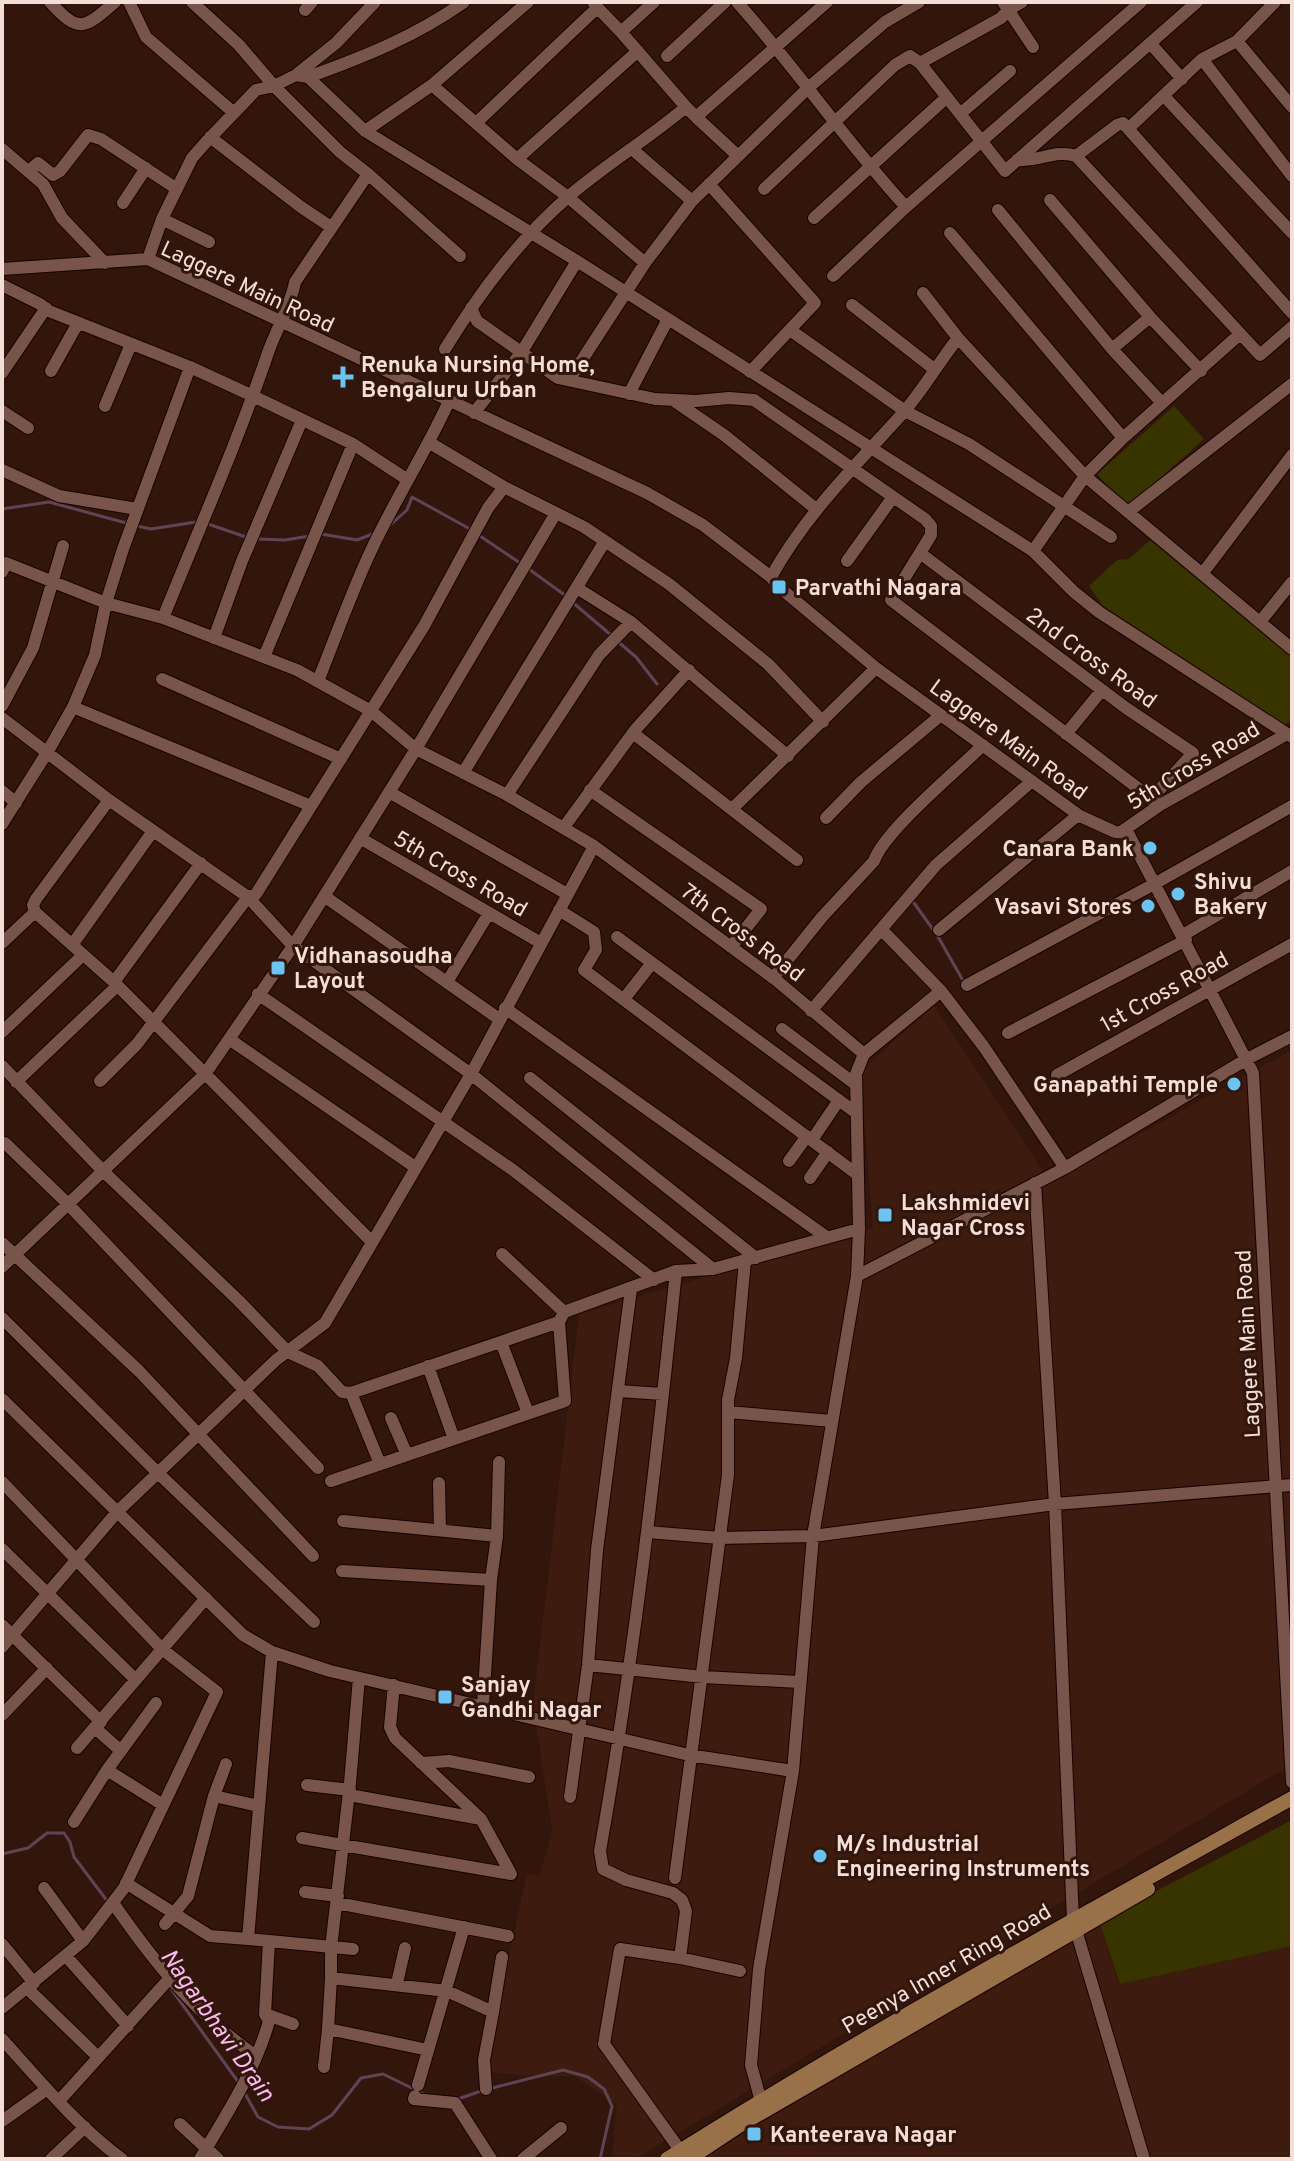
<svg xmlns="http://www.w3.org/2000/svg" width="1294" height="2161" font-family="Overpass,sans-serif">
	<rect width="100%" height="100%" fill="#32160c"/>
	<path fill="#3e1b0f" d="M 934,1005 L 1051,1183 L 1292,1050 L 1292,1767 L 1277,1773 L 635,2159 L 612,2159 L 617,2104 L 574,2076 L 533,2076 L 484,2072 L 527,1873 L 540,1876 L 552,1830 L 533,1705 L 579,1314 L 873,1228 L 860,1072 Z
		M 1099,1921 L 1119,1984 L 1292,1946 L 1292,2159 L 701,2159 Z"/>
	<path fill="#373400" d="M 1174,406 L 1204,439 L 1127,508 L 1097,474 Z
		M 1150,540 L 1292,656 L 1292,721 L 1283,725 L 1109,615 L 1089,586 L 1117,560 L 1129,559 Z
		M 1292,1820 L 1292,1946 L 1120,1984 L 1099,1921 Z"/>
	<g fill="none" stroke-linecap="round" stroke-linejoin="round">
		<path stroke="#604355" stroke-width="3" d="M 2,509 L 49,502 L 130,524
			M 208,524 L 246,537
			M 137,526 L 151,529 L 196,522
			M 389,526 L 407,510 L 412,497 L 470,529
			M 321,534 L 357,540 L 375,533
			M 477,534 L 520,563
			M 257,539 L 285,540 L 310,536
			M 526,567 L 566,596
			M 571,601 L 611,635
			M 616,640 L 636,657 L 657,684
			M 914,903 L 937,935 L 965,984
			M 2,1854 L 28,1848 L 47,1833 L 64,1833 L 70,1842 L 74,1857 L 108,1902
			M 169,1986 L 239,2083
			M 492,2088 L 563,2070 L 588,2077 L 604,2089 L 612,2106 L 600,2159
			M 243,2090 L 258,2117 L 278,2127 L 309,2129 L 332,2115 L 361,2078 L 383,2074 L 426,2095
			M 458,2099 L 484,2090"/>
		<g stroke="#180200" stroke-width="14">
			<path id="minor" d="M 50,2 C 79,34 84,29 115,2
				M 129,2 L 146,37 L 233,112
				M 737,2 C 796,68 846,142 906,207
				M 1003,2 L 1033,47
				M 594,4 L 621,32 L 686,107
				M 305,10 L 312,2
				M 621,32 L 654,2
				M 1237,41 L 1292,107
				M 1150,43 L 1182,79
				M 667,56 L 725,2
				M 1202,59 L 1292,176
				M 920,63 L 1001,18 L 1008,10 L 1022,2
				M 296,75 L 308,77 L 365,131 L 577,261 L 1033,551 L 1074,592 L 1099,612 L 1292,737
				M 308,77 C 364,57 416,36 464,2
				M 432,85 L 517,159 L 568,197 L 645,263
				M 1164,96 L 1292,233
				M 960,114 L 1010,71
				M 696,117 L 738,156
				M 476,123 L 597,8
				M 1129,128 L 1202,59 L 1237,41 L 1275,2
				M 365,131 L 432,85 L 528,2
				M 210,137 L 301,207 L 331,227
				M 2,149 L 43,184 L 62,218 L 105,263
				M 632,149 L 692,201
				M 1076,156 L 1260,355 L 1292,327
				M 517,159 L 638,51
				M 1017,160 C 1038,162 1056,149 1076,156 L 1117,125 L 1123,123 L 1292,313
				M 30,170 L 38,163 L 53,175 L 60,171 L 88,135 L 101,139 L 177,189
				M 368,174 L 460,256
				M 709,184 L 815,303 L 750,372
				M 764,189 L 895,65 L 910,56 L 920,63 L 1005,171 L 1197,2
				M 1050,200 L 1150,317 L 1201,371
				M 123,203 L 146,168
				M 998,210 L 1112,349 L 1162,403
				M 814,218 L 947,97
				M 162,219 L 209,242
				M 950,233 L 1123,438
				M 148,259 L 162,219 L 192,158 L 207,141 L 256,90 L 274,86 L 296,75 L 336,43 L 375,2
				M 2,269 L 148,259 L 647,493 L 703,525 L 771,577 L 779,587 L 876,668 L 1080,816 L 1115,832 L 1128,833 L 1253,1073 L 1292,1782
				M 833,276 L 906,207 L 1141,2
				M 2,285 L 40,304 L 49,311 L 190,367 L 253,396 L 353,444 L 408,480
				M 923,293 L 958,338
				M 852,305 L 934,369
				M 471,308 L 477,321 L 558,378 L 655,399 L 696,401 L 729,398 L 754,400 L 925,519 L 931,526 L 931,535 L 891,600 L 1160,805
				M 790,330 L 905,411 L 969,444 L 1111,537
				M 445,349 C 479,294 518,240 568,197 C 605,165 648,139 686,107 L 696,117 L 827,2
				M 1112,349 L 1150,317
				M 51,371 L 78,323
				M 2,373 L 46,308
				M 569,380 L 645,263 L 692,201 L 808,88 L 885,22 L 919,2
				M 629,394 L 668,319
				M 673,400 L 724,435 L 816,509
				M 105,406 L 131,344
				M 2,411 L 28,428
				M 474,413 L 521,353 L 577,261
				M 430,443 L 504,487 L 584,527 L 669,584 L 768,664 L 823,722
				M 2,470 L 59,496 L 137,509
				M 1128,512 L 1292,384
				M 1033,551 L 1085,476 L 1123,438 L 1240,334
				M 920,553 L 1126,708 L 1193,753 L 1151,799
				M 847,561 L 893,497
				M 2,572 L 6,563 L 106,603 L 163,618 L 297,670 L 371,711 L 416,749 L 507,795 L 594,846 L 776,980 L 864,1054
				M 1202,574 L 1292,455
				M 771,577 C 806,514 855,466 903,413 C 923,390 939,362 958,338 L 1085,476 L 1292,649
				M 577,588 L 631,622 L 788,756
				M 163,618 C 199,529 238,441 269,350 C 277,328 291,305 295,282 L 368,174 L 340,152 L 274,86 L 239,45 L 192,2
				M 1260,622 L 1292,582
				M 214,638 L 242,561 L 302,420
				M 264,657 L 353,444
				M 162,679 L 341,759
				M 318,681 C 335,639 350,596 369,555 C 393,502 425,454 449,401
				M 2,706 L 33,648 L 63,546
				M 73,707 L 311,806
				M 2,718 L 109,800 L 248,897 L 293,946 L 471,1074 L 713,1269 L 859,1229 L 857,1276 L 813,1536 L 793,1771 L 759,1969 L 751,2065 L 763,2109
				M 633,733 L 797,860
				M 1066,734 L 1102,690
				M 463,773 L 605,541
				M 590,790 L 761,909 L 731,947
				M 2,791 L 16,803
				M 389,792 L 567,894
				M 507,795 L 599,655 L 631,622
				M 109,800 L 36,899 L 33,905 L 35,912 L 114,982 L 372,1242
				M 733,808 L 876,668
				M 826,818 L 861,782 L 941,715
				M 2,824 L 48,751 L 73,707 L 95,655 L 106,603 L 123,549 L 190,367
				M 564,827 L 635,730 L 689,670
				M 1121,832 L 1160,805 L 1287,734
				M 360,838 L 541,943
				M 324,896 L 499,1019
				M 559,910 L 594,932 L 596,950 L 584,970 L 858,1175
				M 882,930 L 941,991 L 984,1047 L 1065,1168
				M 939,930 L 1078,815
				M 1183,935 L 1292,871
				M 617,937 L 855,1112
				M 2,943 L 35,912
				M 72,945 L 153,831
				M 773,978 L 822,917 L 874,861 C 885,830 957,771 983,745
				M 114,982 L 201,863
				M 447,982 L 489,913
				M 967,985 L 1156,883 L 1292,806
				M 258,994 L 513,1170 L 654,1280
				M 624,999 L 652,963
				M 505,1008 L 825,1236
				M 811,1011 L 936,865 L 1032,781
				M 782,1029 L 855,1084
				M 2,1032 L 83,955
				M 1008,1033 L 1186,940
				M 229,1039 L 415,1167
				M 2,1066 L 103,1171 L 239,1301 L 288,1352 L 318,1366 L 342,1392 L 351,1393 L 559,1322 L 564,1312 L 676,1271 L 713,1269
				M 1057,1075 L 1292,944
				M 530,1078 L 756,1258
				M 100,1081 L 137,1044 L 248,897 L 256,894 L 424,626 L 488,508 L 504,487
				M 16,1082 L 117,986
				M 812,1140 L 839,1100
				M 5,1143 L 68,1204 L 318,1468
				M 789,1161 L 807,1136
				M 810,1178 L 828,1152
				M 1035,1183 L 1055,1504 L 1073,1920 L 1144,2159
				M 859,1229 L 856,1074 L 864,1054 L 941,991
				M 2,1243 L 139,1371 L 313,1556
				M 502,1254 L 564,1312
				M 2,1267 L 205,1074 L 293,946 L 416,749 L 556,513
				M 676,1271 C 656,1465 634,1659 600,1851 L 603,1869 L 626,1880 L 673,1893 L 682,1900 L 686,1911 L 680,1958
				M 857,1276 L 1065,1168 L 1247,1059 L 1292,1036
				M 2,1318 L 158,1473 L 314,1622
				M 501,1342 L 528,1413
				M 428,1366 L 454,1439
				M 618,1391 L 663,1394
				M 351,1393 L 380,1464
				M 2,1399 L 243,1635 L 272,1652 L 330,1671 L 689,1755 L 793,1771
				M 728,1412 L 832,1421
				M 391,1418 L 407,1455
				M 331,1481 L 565,1401 L 559,1322
				M 2,1482 L 162,1649 L 217,1692 L 124,1888 L 83,1941 L 2,2008
				M 439,1483 L 440,1530
				M 343,1521 L 497,1536
				M 648,1532 L 720,1538 L 813,1536 L 1055,1504 L 1292,1485
				M 2,1549 L 136,1680
				M 342,1571 L 491,1580 L 497,1536 L 499,1462
				M 2,1625 L 101,1722
				M 2,1647 L 118,1511 L 276,1360 L 325,1323 L 471,1074 L 594,846
				M 588,1665 L 703,1677 L 800,1682
				M 359,1678 L 350,1783 L 331,1948 L 331,1978 L 447,1991 L 493,2012 L 484,2060 L 486,2089
				M 483,1706 L 491,1580
				M 2,1715 L 47,1668
				M 95,1728 L 121,1751
				M 77,1748 L 206,1598
				M 421,1763 L 449,1761 L 529,1777
				M 107,1770 L 163,1805
				M 307,1785 L 350,1790
				M 349,1795 L 481,1819
				M 214,1796 L 259,1806
				M 570,1797 L 588,1665 L 597,1550 L 631,1289
				M 74,1822 L 107,1770 L 156,1703
				M 302,1838 L 511,1874 L 481,1819 L 395,1738 L 390,1727 L 394,1685
				M 675,1878 L 728,1475 L 728,1400 L 736,1358 L 745,1261
				M 126,1883 L 210,1936 L 248,1939
				M 44,1888 L 83,1941
				M 305,1892 L 338,1896
				M 113,1903 C 155,1963 195,2014 256,2056
				M 337,1903 L 508,1936
				M 165,1924 L 188,1896 L 214,1796 L 226,1764
				M 269,1941 L 353,1949
				M 2,1944 L 34,1983
				M 66,1956 L 128,2026
				M 331,1978 L 328,2029 L 428,2050
				M 397,1983 L 405,1948
				M 27,1988 L 98,2057
				M 493,2012 L 502,1957
				M 265,2014 L 293,2024
				M 2,2039 C 40,2081 77,2126 122,2159
				M 324,2067 L 328,2029
				M 418,2085 L 464,1927
				M 415,2096 L 414,2099 L 455,2103 L 491,2159
				M 59,2101 L 169,1979
				M 2,2121 L 47,2089
				M 180,2124 L 218,2159
				M 680,2150 L 604,2044 L 620,1949 L 680,1958 L 740,1971
				M 51,2159 L 85,2127
				M 200,2159 C 226,2115 255,2071 269,2021 L 265,2014 L 269,1941 L 248,1939 L 272,1652
				M 523,2159 L 561,2128"/>
		</g>
		<g stroke="#180200" stroke-width="16">
			<path id="major" d="M 667,2159 C 870,2031 1082,1915 1292,1798
				M 689,2159 L 742,2124 L 1148,1889"/>
		</g>
		<use href="#minor" stroke="#78554a" stroke-width="12"/>
		<use href="#major" stroke="#987149" stroke-width="14"/>
	</g>
	<g fill="#6ac3f1" stroke="#32160c" stroke-width="3">
		<path d="M339 365h8v8h8v8h-8v8h-8v-8h-8v-8h8z"/>
		<rect x="771" y="579" width="16" height="16" rx="4"/>
		<circle cx="1150" cy="848" r="8"/>
		<circle cx="1178" cy="894" r="8"/>
		<circle cx="1148" cy="906" r="8"/>
		<rect x="270" y="960" width="16" height="16" rx="4"/>
		<circle cx="1234" cy="1084" r="8"/>
		<rect x="877" y="1207" width="16" height="16" rx="4"/>
		<rect x="437" y="1689" width="16" height="16" rx="4"/>
		<circle cx="820" cy="1856" r="8"/>
		<rect x="746" y="2126" width="16" height="16" rx="4"/>
	</g>
	<g text-anchor="middle" stroke-width="6" stroke-linejoin="round" paint-order="stroke">
		<g font-size="22" fill="#f4dfd8" stroke="#32160c">
			<text transform="translate(248 286) rotate(25)" y="8">Laggere Main Road</text>
			<text transform="translate(1092 657) rotate(36)" y="8">2nd Cross Road</text>
			<text transform="translate(1009 739) rotate(36)" y="8">Laggere Main Road</text>
			<text transform="translate(1193 765) rotate(-31)" y="8">5th Cross Road</text>
			<text transform="translate(461 873) rotate(30)" y="8">5th Cross Road</text>
			<text transform="translate(743 932) rotate(37)" y="8">7th Cross Road</text>
			<text transform="translate(1164 991) rotate(-29)" y="8">1st Cross Road</text>
			<text transform="translate(1247 1344) rotate(-93)" y="8">Laggere Main Road</text>
			<text transform="translate(946 1968) rotate(-30)" y="8">Peenya Inner Ring Road</text>
		</g>
		<g font-size="22" font-weight="bold" fill="#f4dfd8" stroke="#32160c" text-anchor="start">
			<text x="361" y="372">Renuka Nursing Home,<tspan x="361" dy="25">Bengaluru Urban</tspan></text>
			<text x="795" y="595">Parvathi Nagara</text>
			<text x="1134" y="856" text-anchor="end">Canara Bank</text>
			<text x="1194" y="889">Shivu<tspan x="1194" dy="25">Bakery</tspan></text>
			<text x="1132" y="914" text-anchor="end">Vasavi Stores</text>
			<text x="294" y="963">Vidhanasoudha<tspan x="294" dy="25">Layout</tspan></text>
			<text x="1218" y="1092" text-anchor="end">Ganapathi Temple</text>
			<text x="901" y="1210">Lakshmidevi<tspan x="901" dy="25">Nagar Cross</tspan></text>
			<text x="461" y="1692">Sanjay<tspan x="461" dy="25">Gandhi Nagar</tspan></text>
			<text x="836" y="1851">M/s Industrial<tspan x="836" dy="25">Engineering Instruments</tspan></text>
			<text x="770" y="2142">Kanteerava Nagar</text>
		</g>
		<g font-size="24" font-style="italic" fill="#fcbaf1" stroke="#32160c">
			<text transform="translate(218 2025) rotate(55)" y="8">Nagarbhavi Drain</text>
		</g>
	</g>
	<rect width="1294" height="2161" fill="none" stroke="#f4dfd8" stroke-width="8"/>
</svg>
